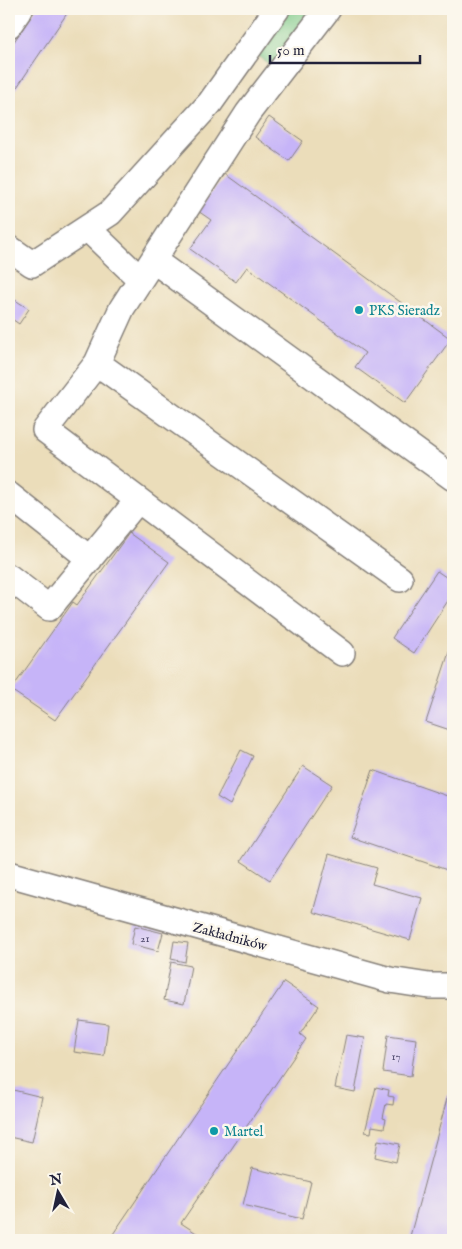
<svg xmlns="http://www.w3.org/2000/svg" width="462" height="1249" font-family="'IM FELL English',serif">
	<rect width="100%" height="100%" fill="#fbf7ec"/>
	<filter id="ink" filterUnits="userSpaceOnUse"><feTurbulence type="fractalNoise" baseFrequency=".02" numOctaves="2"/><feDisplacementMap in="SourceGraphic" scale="10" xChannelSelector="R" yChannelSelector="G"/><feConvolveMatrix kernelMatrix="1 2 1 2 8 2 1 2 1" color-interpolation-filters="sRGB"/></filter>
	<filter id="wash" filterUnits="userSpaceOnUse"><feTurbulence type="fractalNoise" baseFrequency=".0096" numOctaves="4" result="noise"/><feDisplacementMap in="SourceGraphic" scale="20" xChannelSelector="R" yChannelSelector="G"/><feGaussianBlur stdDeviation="1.12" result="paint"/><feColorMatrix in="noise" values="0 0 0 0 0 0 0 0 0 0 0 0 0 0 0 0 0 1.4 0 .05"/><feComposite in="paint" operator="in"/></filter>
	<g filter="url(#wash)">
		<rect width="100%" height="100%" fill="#ebddba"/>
		<path fill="#7bc988" stroke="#4e7662" d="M 290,9 L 315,9 L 273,67 L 257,55 Z"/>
		<g id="blocks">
			<path fill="#c6b4f8" d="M 36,9 L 70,9 L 9,99 L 9,49 Z
				M 269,117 L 303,141 L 289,161 L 255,137 Z
				M 225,174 L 451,339 L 405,403 L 355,367 L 365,353 L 247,267 L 236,282 L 190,249 L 211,220 L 198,211 Z
				M 9,296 L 29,309 L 19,324 L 9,317 Z
				M 129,533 L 169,562 L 55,720 L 11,690 L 73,602 L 77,605 Z
				M 437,571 L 453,582 L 453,593 L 414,653 L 392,638 Z
				M 453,640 L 453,731 L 426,722 Z
				M 241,750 L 253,756 L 230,805 L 217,797 Z
				M 303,766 L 332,785 L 270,880 L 241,861 Z
				M 373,770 L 453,798 L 453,872 L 350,837 Z
				M 329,854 L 377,868 L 372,884 L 422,898 L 410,940 L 313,912 Z
				M 135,926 L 163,933 L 158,951 L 131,944 Z
				M 174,941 L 188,943 L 185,962 L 171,959 Z
				M 171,962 L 191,966 L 184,1004 L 164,1000 Z
				M 284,982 L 319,1006 L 300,1034 L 306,1039 L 181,1223 L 207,1240 L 109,1240 Z
				M 79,1020 L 108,1024 L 104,1056 L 74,1052 Z
				M 346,1035 L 365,1038 L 355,1092 L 335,1088 Z
				M 388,1035 L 416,1039 L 411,1076 L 383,1072 Z
				M 376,1087 L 389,1090 L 388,1096 L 394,1097 L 393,1105 L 386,1104 L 383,1118 L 386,1119 L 384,1128 L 372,1126 L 371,1133 L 365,1132 Z
				M 9,1089 L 42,1097 L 32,1142 L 9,1137 Z
				M 448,1095 L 453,1096 L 453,1235 L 452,1240 L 409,1240 Z
				M 378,1140 L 400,1144 L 396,1162 L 375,1157 Z
				M 252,1168 L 311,1182 L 302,1219 L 243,1205 Z"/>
		</g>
	</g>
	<g filter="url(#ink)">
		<use href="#blocks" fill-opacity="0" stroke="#86807a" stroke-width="1"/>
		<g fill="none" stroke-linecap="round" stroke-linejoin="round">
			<g stroke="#86807a" stroke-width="28">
				<path id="minor" d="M 328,9 L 248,113 L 122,308 L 97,363 L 400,579
					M 9,25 L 20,9
					M 87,228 L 140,279
					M 9,248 L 32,264 L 110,213 L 210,103 L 277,9
					M 153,260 L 453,478
					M 97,363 L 45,430 L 342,653
					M 9,495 L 90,559
					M 9,577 L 49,608 L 138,500
					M 9,874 L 390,980 L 429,986 L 453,986"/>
			</g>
			<use href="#minor" stroke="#fff" stroke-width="25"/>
		</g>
	</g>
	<g fill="#0f9aa8" stroke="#fbf7ec" stroke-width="2">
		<circle cx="359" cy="310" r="5"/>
		<circle cx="214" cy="1131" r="5"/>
	</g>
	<g text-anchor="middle" stroke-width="5" stroke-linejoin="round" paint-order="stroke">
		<g font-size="11" fill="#4b466a">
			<text x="145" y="942">21</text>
			<text x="396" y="1060">17</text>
		</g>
		<g font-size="14" fill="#0d838f" stroke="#fbf7ec" text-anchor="start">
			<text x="369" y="315">PKS Sieradz</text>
			<text x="224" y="1136">Martel</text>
		</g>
		<g font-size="14" fill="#22223b" stroke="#fbf7ec">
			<text transform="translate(230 936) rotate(15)" y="5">Zakładników</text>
		</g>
	</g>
	<rect width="462" height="1249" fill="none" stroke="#fbf7ec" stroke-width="30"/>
	<g transform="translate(58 1192) rotate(351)" stroke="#fbf7ec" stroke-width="4" paint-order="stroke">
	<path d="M0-4L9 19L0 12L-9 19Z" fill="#22223b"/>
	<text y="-8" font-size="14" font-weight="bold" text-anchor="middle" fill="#22223b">N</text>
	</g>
	<path d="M270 55v8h150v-8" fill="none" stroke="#22223b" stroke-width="2.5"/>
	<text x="277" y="55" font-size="15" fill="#22223b" stroke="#fbf7ec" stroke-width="4" paint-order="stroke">50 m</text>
</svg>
